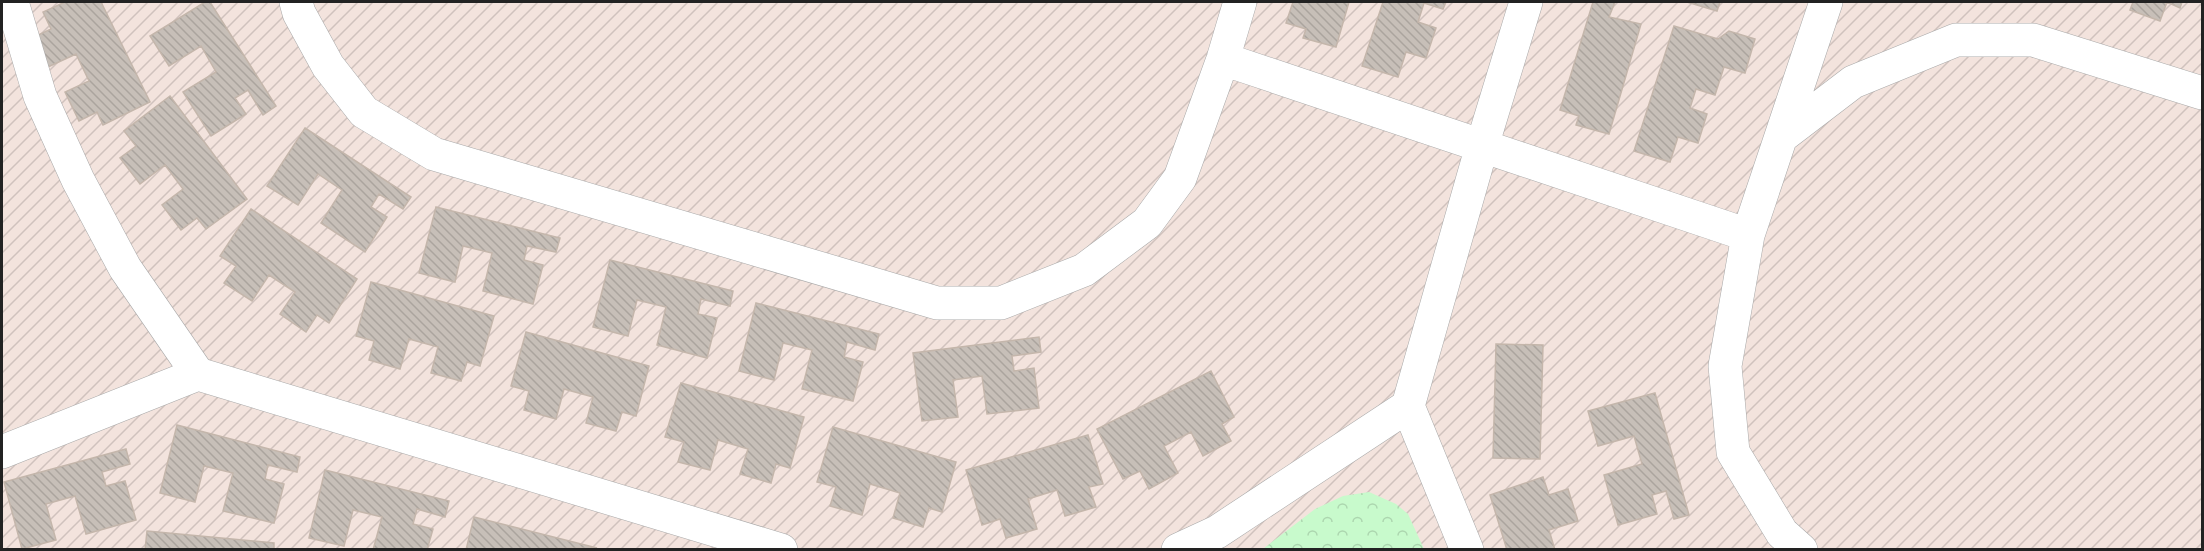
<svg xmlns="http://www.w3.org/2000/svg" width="2204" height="551" font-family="Mulish,sans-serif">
	<defs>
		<pattern id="military-furrows" width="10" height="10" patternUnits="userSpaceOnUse" patternTransform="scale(1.5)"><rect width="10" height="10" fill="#f3e3dd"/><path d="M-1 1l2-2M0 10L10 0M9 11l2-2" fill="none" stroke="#d0c2bd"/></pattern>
		<pattern id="park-crowns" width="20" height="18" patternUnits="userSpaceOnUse" patternTransform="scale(1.5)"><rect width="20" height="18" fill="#c8facc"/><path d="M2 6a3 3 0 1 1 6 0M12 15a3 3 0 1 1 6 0" fill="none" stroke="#acd6af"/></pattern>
		<pattern id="building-back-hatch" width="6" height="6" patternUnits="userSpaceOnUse" patternTransform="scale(1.5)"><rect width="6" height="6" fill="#c7bfb8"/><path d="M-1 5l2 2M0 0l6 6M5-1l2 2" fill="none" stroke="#aba49e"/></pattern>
	</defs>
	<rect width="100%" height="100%" fill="#f2efe9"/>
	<path fill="url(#military-furrows)" d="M 2,2 L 2202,2 L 2202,549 L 2,549 Z"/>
	<path fill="url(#park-crowns)" d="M 1369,492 L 1396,504 L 1408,514 L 1424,549 L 1263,549 L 1315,509 L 1343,496 Z"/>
	<path fill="url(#building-back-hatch)" stroke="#c4b6ab" stroke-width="1.5" d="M 65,2 L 101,2 L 150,102 L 103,125 L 97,112 L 79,121 L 65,92 L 89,81 L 76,54 L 48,67 L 34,37 L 51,29 L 43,12 Z
		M 205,2 L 210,2 L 276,106 L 263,115 L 248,90 L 235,98 L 246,114 L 211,136 L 183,92 L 216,72 L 201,46 L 169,66 L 150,36 Z
		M 1293,2 L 1349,2 L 1336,47 L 1303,38 L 1306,29 L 1286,23 Z
		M 1383,2 L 1446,2 L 1443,9 L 1424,3 L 1418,22 L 1436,28 L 1426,58 L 1406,52 L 1398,77 L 1362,66 Z
		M 1593,2 L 1615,2 L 1609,17 L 1641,24 L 1609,134 L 1576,125 L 1579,116 L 1560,110 Z
		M 1687,2 L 1720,2 L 1717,11 Z
		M 2133,2 L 2182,2 L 2180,8 L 2167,2 L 2160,21 L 2130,10 Z
		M 1674,26 L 1718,39 L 1729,31 L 1755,39 L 1745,73 L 1724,67 L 1715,95 L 1696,89 L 1690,108 L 1707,114 L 1698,143 L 1678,137 L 1670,162 L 1634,151 Z
		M 170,96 L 247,199 L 206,229 L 197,218 L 181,230 L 162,205 L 183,189 L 165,165 L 140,184 L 120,158 L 136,146 L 124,131 Z
		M 305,128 L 411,197 L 403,209 L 379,194 L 371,207 L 387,217 L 365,252 L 321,223 L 342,190 L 318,174 L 298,205 L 267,186 Z
		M 436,207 L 560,238 L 556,252 L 527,246 L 524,260 L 543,265 L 533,304 L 483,291 L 492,253 L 463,246 L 455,282 L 419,273 Z
		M 251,209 L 357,279 L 329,323 L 317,315 L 306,332 L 280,314 L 295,292 L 269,275 L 252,301 L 224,283 L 236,266 L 220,256 Z
		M 610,260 L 733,291 L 730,306 L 701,299 L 698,314 L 717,318 L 707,358 L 657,345 L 666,307 L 637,300 L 628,336 L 593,327 Z
		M 371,282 L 494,316 L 480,366 L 467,362 L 461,381 L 431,373 L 438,347 L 409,339 L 400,369 L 369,360 L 374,341 L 356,336 Z
		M 756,303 L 879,334 L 875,350 L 847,342 L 844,357 L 863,362 L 853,401 L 802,389 L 812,350 L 783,343 L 774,380 L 739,371 Z
		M 526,332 L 649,366 L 636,416 L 622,412 L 616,431 L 586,423 L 593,397 L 564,389 L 556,419 L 524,410 L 529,391 L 511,386 Z
		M 1039,337 L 1041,352 L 1012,356 L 1014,371 L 1034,368 L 1039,408 L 987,414 L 982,376 L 953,380 L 958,417 L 922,421 L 913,353 Z
		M 1496,344 L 1543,345 L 1540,459 L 1493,458 Z
		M 1211,371 L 1234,417 L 1222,424 L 1231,441 L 1203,456 L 1191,432 L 1164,446 L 1178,473 L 1149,489 L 1140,471 L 1123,479 L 1097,429 Z
		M 681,383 L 804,417 L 790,468 L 776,464 L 771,483 L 740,474 L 748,449 L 718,440 L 710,470 L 678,462 L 684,442 L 665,437 Z
		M 1655,393 L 1689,515 L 1674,519 L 1666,491 L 1652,495 L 1657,514 L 1618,525 L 1604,475 L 1642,464 L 1634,436 L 1598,446 L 1588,411 Z
		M 177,425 L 300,457 L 297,472 L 268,465 L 265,479 L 284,484 L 274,523 L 223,511 L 233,473 L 204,466 L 195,502 L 160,493 Z
		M 833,427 L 956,462 L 942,512 L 929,508 L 923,527 L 893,518 L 900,493 L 870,484 L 862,515 L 830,506 L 836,487 L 817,482 Z
		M 1088,435 L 1103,484 L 1089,487 L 1096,507 L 1065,516 L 1057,490 L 1028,499 L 1037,529 L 1006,538 L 1000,519 L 982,525 L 966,470 Z
		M 126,449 L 130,464 L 102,472 L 106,486 L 125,481 L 136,520 L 86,534 L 75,496 L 46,504 L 56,540 L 22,549 L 4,482 Z
		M 325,470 L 449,501 L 445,517 L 417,509 L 413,524 L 433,529 L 427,550 L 373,550 L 382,517 L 353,510 L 344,546 L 309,538 Z
		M 1543,477 L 1549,495 L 1568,489 L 1578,521 L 1549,530 L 1555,550 L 1507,550 L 1490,495 Z
		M 474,517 L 597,548 L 466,550 Z
		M 147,531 L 274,543 L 274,550 L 145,550 Z"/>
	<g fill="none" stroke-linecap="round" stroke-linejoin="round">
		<g stroke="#a9a9a9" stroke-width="34">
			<path id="minor" d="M 12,2 L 40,96 L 78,180 L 125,268 L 198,374
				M 296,2 L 299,13 L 328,66 L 364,112 L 434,154 L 937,303 L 1001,303 L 1084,270 L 1147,223 L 1180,178 L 1223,59 L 1240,2
				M 1223,59 L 1748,235
				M 1781,137 L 1853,82 L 1956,40 L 2033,40 L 2202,93
				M 2,452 L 198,374 L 781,550
				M 1178,550 L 1217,532 L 1408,406
				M 1467,550 L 1408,406 L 1482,146 L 1526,2
				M 1801,550 L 1782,533 L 1733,452 L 1725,366 L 1748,235 L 1826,2"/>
		</g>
		<use href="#minor" stroke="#fff" stroke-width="33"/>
	</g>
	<rect width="2204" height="551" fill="none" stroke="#222222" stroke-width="6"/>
</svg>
